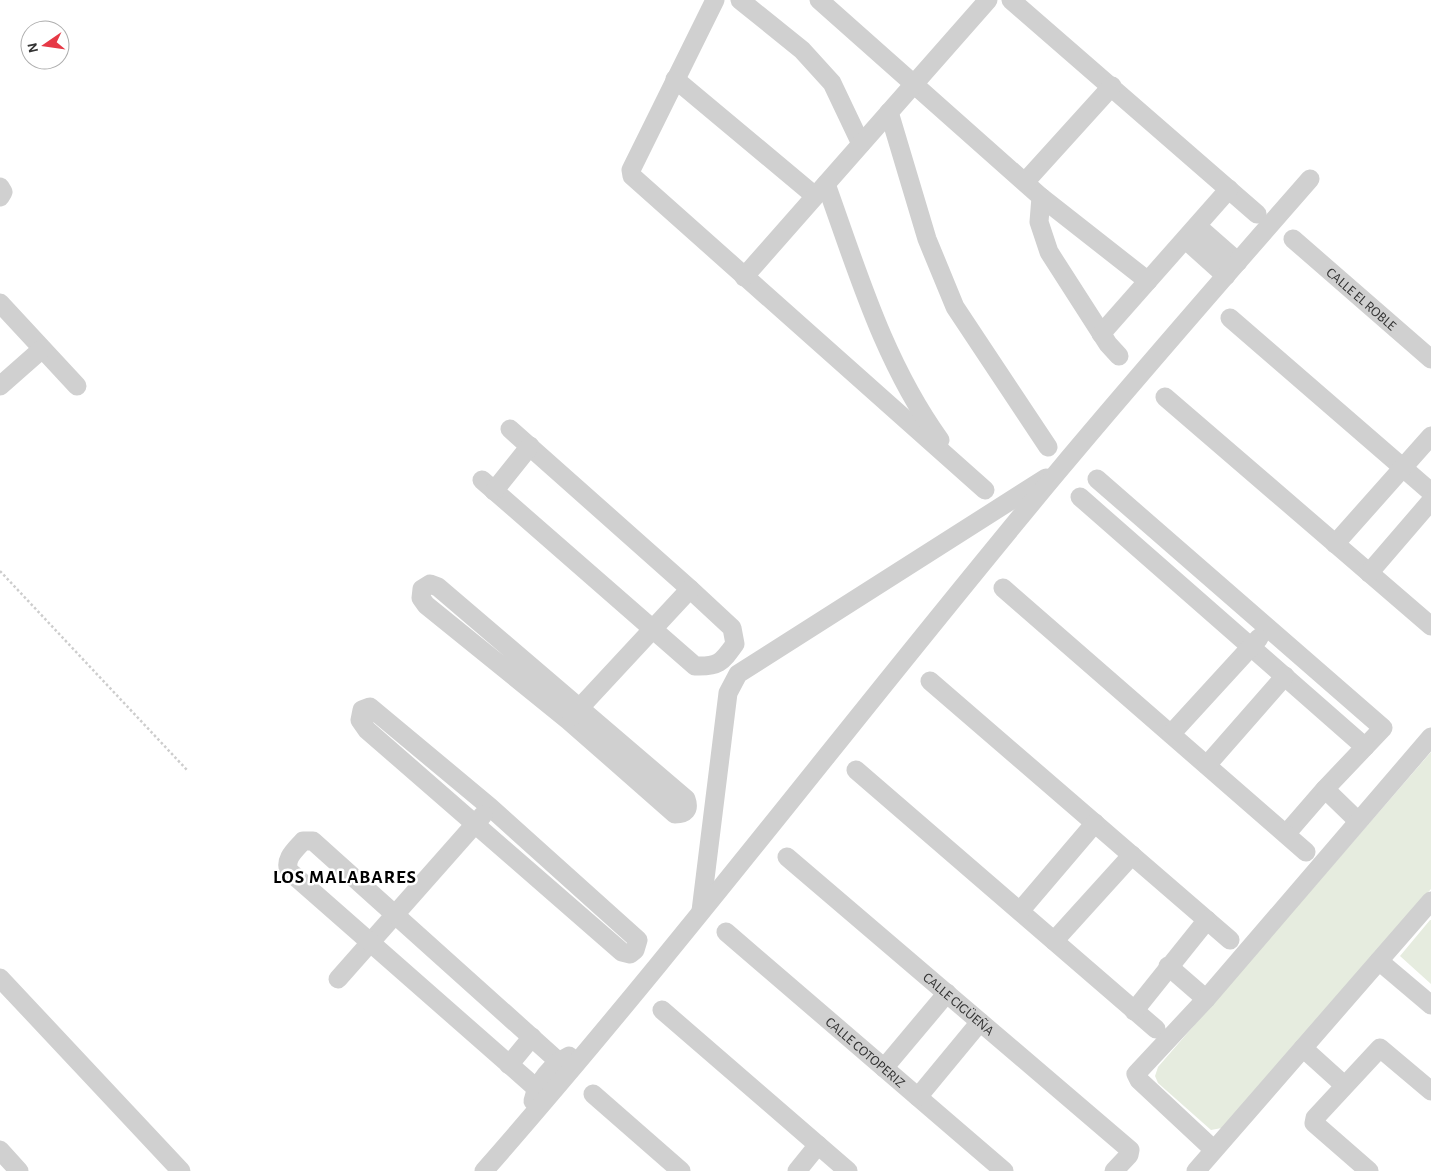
<svg xmlns="http://www.w3.org/2000/svg" width="1431" height="1171" font-family="'Alegreya Sans',sans-serif">
	<rect width="100%" height="100%" fill="#fff"/>
	<path fill="#e6ecdf" d="M 1431,752 L 1431,889 L 1227,1127 L 1211,1130 L 1158,1083 L 1155,1076 L 1158,1067 Z
		M 1430,920 L 1431,920 L 1431,984 L 1400,956 Z"/>
	<g fill="none" stroke-linecap="round" stroke-linejoin="round">
		<path stroke="#cdcdcd" stroke-width="2.5" stroke-dasharray="2.5 2.5" stroke-linecap="butt" d="M 0,571 L 187,770"/>
		<g stroke="#d0d0d0" stroke-width="19">
			<path d="M 715,0 L 631,170 L 632,176 L 985,490"/>
			<path d="M 740,0 L 802,50 L 832,83 L 861,144"/>
			<path d="M 819,0 L 1041,197 L 1148,281"/>
			<path d="M 1011,0 L 1257,214"/>
			<path d="M 675,79 L 815,196"/>
			<path d="M 889,112 L 927,239 L 955,307 L 1048,447"/>
			<path d="M 1025,182 L 1112,86"/>
			<path d="M 826,184 C 858,273 884,362 940,440"/>
			<path d="M 0,187 L 3,192 L 0,197"/>
			<path d="M 1041,197 L 1039,222 L 1049,252 L 1108,344 L 1119,356"/>
			<path d="M 1197,226 L 1238,262"/>
			<path id="s1" d="M 1293,239 L 1431,359"/>
			<path d="M 1186,240 L 1226,276"/>
			<path d="M 744,277 L 988,0"/>
			<path d="M 0,303 L 77,386"/>
			<path d="M 1230,318 L 1431,492"/>
			<path d="M 1101,334 L 1229,189"/>
			<path d="M 0,386 L 42,349"/>
			<path d="M 1165,397 L 1431,626"/>
			<path d="M 1097,479 L 1383,728 L 1325,789 L 1286,834"/>
			<path d="M 482,480 L 695,666 C 719,667 722,662 735,644 L 732,628 L 690,589 L 510,429"/>
			<path d="M 494,491 L 530,446"/>
			<path d="M 1080,497 L 1365,747"/>
			<path d="M 1335,544 L 1431,436"/>
			<path d="M 1369,573 L 1431,501"/>
			<path d="M 430,584 L 438,587 L 686,799 C 690,810 685,814 675,814 L 568,720 L 426,605 L 421,598 L 422,589 Z"/>
			<path d="M 1003,588 L 1306,852"/>
			<path d="M 930,681 L 1230,940"/>
			<path d="M 370,707 L 490,807 L 638,940 L 635,950 L 630,954 L 622,952 L 367,730 L 360,720 L 362,710 Z"/>
			<path d="M 572,716 L 690,589"/>
			<path d="M 1171,734 L 1259,638"/>
			<path d="M 1207,765 L 1285,676"/>
			<path d="M 856,770 L 1156,1029"/>
			<path d="M 1325,789 L 1358,821"/>
			<path id="s2" d="M 787,857 L 1130,1150 L 1129,1155 L 1114,1171"/>
			<path d="M 701,911 L 728,693 L 738,674 L 1046,478"/>
			<path d="M 1020,911 L 1095,823"/>
			<path id="s3" d="M 726,932 L 1004,1171"/>
			<path d="M 1054,941 L 1132,855"/>
			<path d="M 1379,961 L 1431,1005"/>
			<path d="M 1168,966 L 1206,999"/>
			<path d="M 0,978 L 181,1171"/>
			<path d="M 338,979 L 483,815"/>
			<path d="M 662,1010 L 848,1171"/>
			<path d="M 1134,1011 L 1207,920"/>
			<path d="M 1303,1048 L 1344,1085"/>
			<path d="M 509,1065 L 532,1037"/>
			<path d="M 884,1068 L 947,993"/>
			<path d="M 536,1088 L 289,871 C 284,859 295,850 303,841 L 313,841 L 558,1061"/>
			<path d="M 593,1094 L 681,1171"/>
			<path d="M 918,1097 L 980,1022"/>
			<path d="M 533,1101 C 537,1082 552,1064 569,1056"/>
			<path d="M 0,1150 L 19,1171"/>
			<path d="M 1214,1150 L 1139,1080 L 1136,1074 L 1206,999 L 1431,737"/>
			<path d="M 484,1171 C 684,943 866,701 1060,469 C 1142,371 1226,275 1310,179"/>
			<path d="M 797,1171 L 818,1145"/>
			<path d="M 1196,1171 L 1431,901"/>
			<path d="M 1369,1171 L 1314,1123 L 1315,1118 L 1380,1048 L 1431,1091"/>
		</g>
	</g>
	<g text-anchor="middle" stroke-width="5" stroke-linejoin="round" paint-order="stroke">
		<g font-size="14" fill="#333" stroke="#fff">
			<text dy="5" stroke="none"><textPath href="#s1" startOffset="91">CALLE EL ROBLE</textPath></text>
			<text dy="5" stroke="none"><textPath href="#s2" startOffset="226">CALLE CIGÜEÑA</textPath></text>
			<text dy="5" stroke="none"><textPath href="#s3" startOffset="184">CALLE COTOPERIZ</textPath></text>
		</g>
		<g font-size="19" font-weight="bold" letter-spacing="1" fill="#000" stroke="#fff">
			<text x="345" y="883">LOS MALABARES</text>
		</g>
	</g>
	<g transform="translate(45 45) rotate(257)"><circle r="24" fill="#ffffff" stroke="#adadad"/>
	<path d="M0-4L9 19L0 12L-9 19Z" fill="#e63946"/>
	<text y="-8" font-size="14" font-weight="bold" text-anchor="middle" fill="#333333">N</text>
	</g>
</svg>
